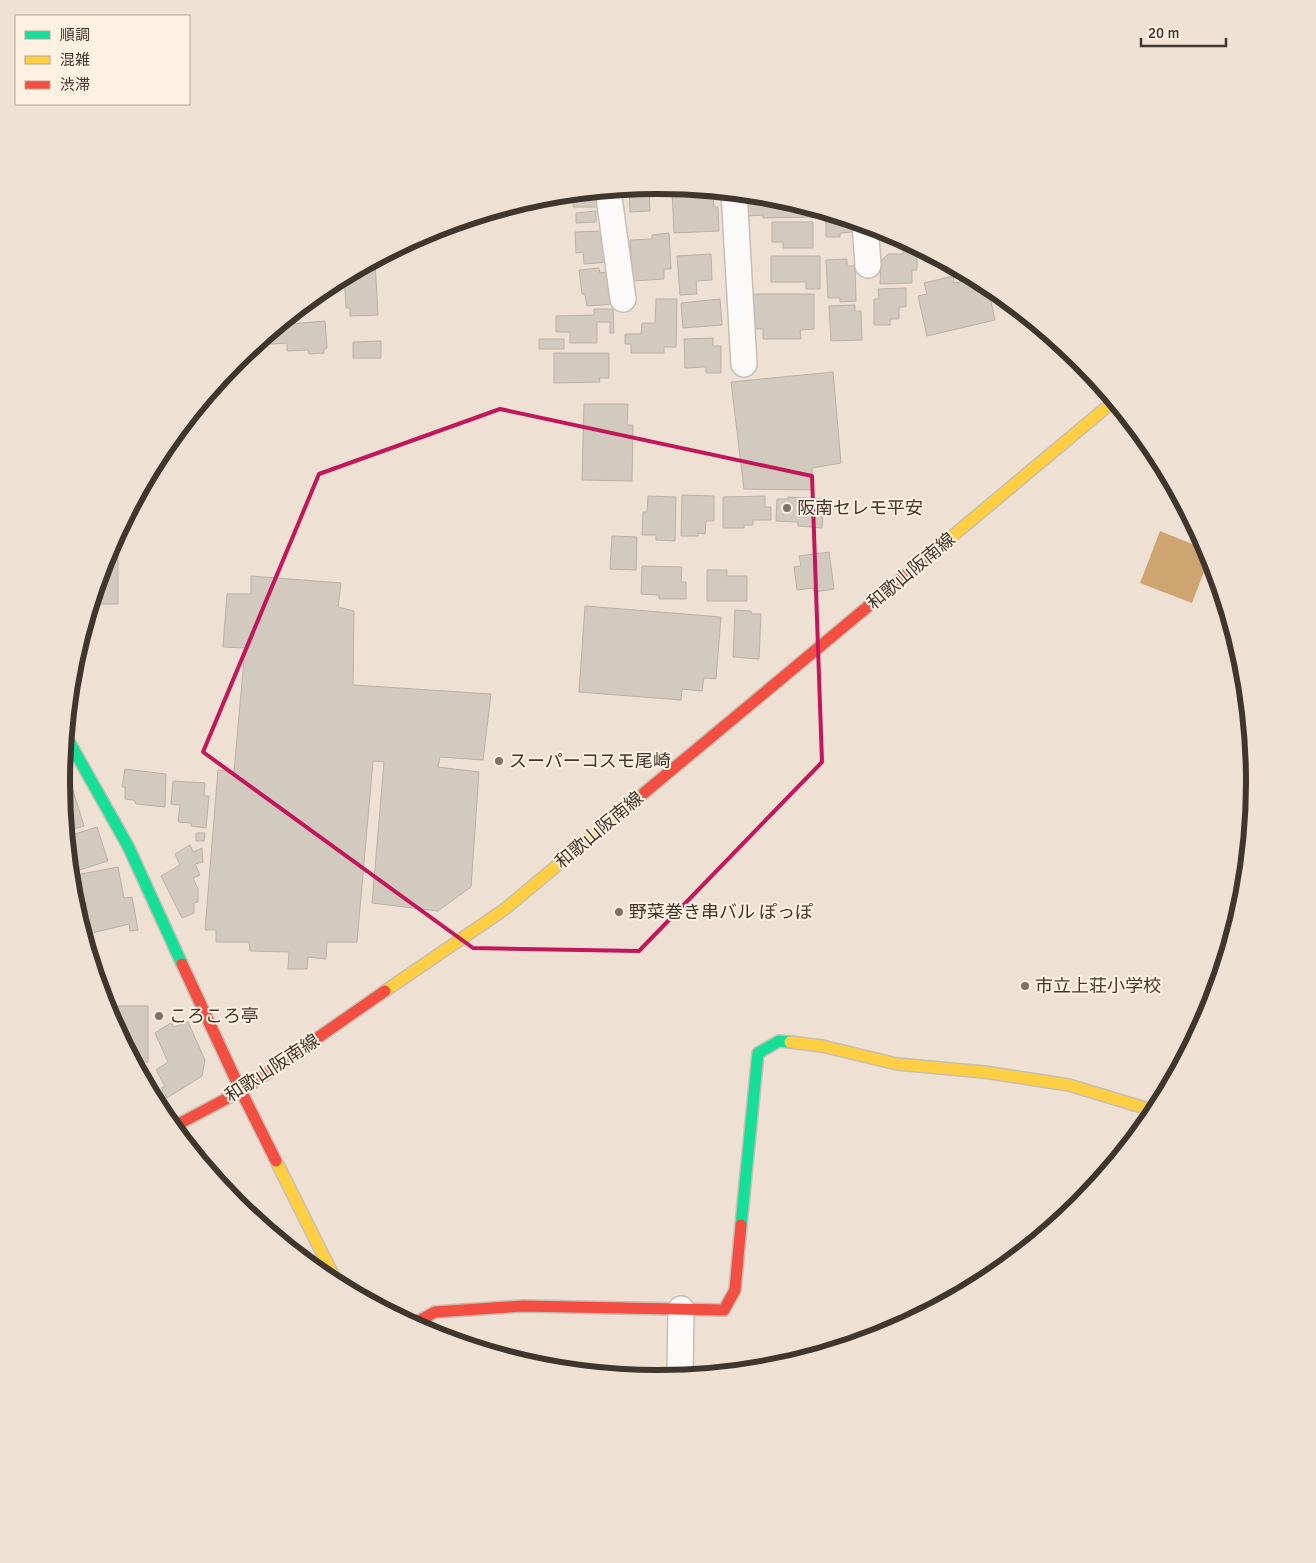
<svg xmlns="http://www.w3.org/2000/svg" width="1316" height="1563" font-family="Signika,'Noto Sans JP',sans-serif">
	<rect width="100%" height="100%" fill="#eee1d4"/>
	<path fill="#cea470" d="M 1160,531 L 1207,550 L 1210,556 L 1192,603 L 1140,583 Z"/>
	<path fill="#d3cabf" stroke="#bab1a6" d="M 649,186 L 650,211 L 630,212 L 629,188 Z
		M 687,191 L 687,196 L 713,195 L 714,207 L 718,207 L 719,231 L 674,233 L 672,192 Z
		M 597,194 L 597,207 L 573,207 L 573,195 Z
		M 747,194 L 775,196 L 817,209 L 818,217 L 763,218 L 763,215 L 748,216 Z
		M 596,211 L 596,222 L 576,223 L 576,213 Z
		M 826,212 L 852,220 L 852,232 L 840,233 L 840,237 L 826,237 Z
		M 772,222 L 813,222 L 813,248 L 783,248 L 783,242 L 772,242 Z
		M 603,231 L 604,252 L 609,251 L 610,262 L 584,264 L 583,252 L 576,253 L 575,232 Z
		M 669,233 L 671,269 L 664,269 L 664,279 L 633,281 L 630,240 L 652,239 L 652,235 Z
		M 903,245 L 914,245 L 917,247 L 917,270 L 912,270 L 912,283 L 880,284 L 881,261 L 888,254 L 903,254 Z
		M 711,254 L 712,280 L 696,281 L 697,294 L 680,295 L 677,256 Z
		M 771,256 L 820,256 L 820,289 L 806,289 L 806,282 L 771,282 Z
		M 847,259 L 847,266 L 855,266 L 856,301 L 840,302 L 840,298 L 828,298 L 826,260 Z
		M 372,261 L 375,261 L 378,315 L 350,316 L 350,308 L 346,308 L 344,276 Z
		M 599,268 L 600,273 L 607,272 L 608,281 L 612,280 L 614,304 L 587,306 L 585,294 L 582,294 L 579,270 Z
		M 953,276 L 954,283 L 976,278 L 987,284 L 995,320 L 927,336 L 918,296 L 927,294 L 924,283 Z
		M 906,288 L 906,307 L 899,307 L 899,319 L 890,319 L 890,325 L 874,325 L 874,299 L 879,299 L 878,289 Z
		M 753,294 L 814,294 L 814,329 L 800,330 L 801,339 L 763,339 L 763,329 L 754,329 Z
		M 1004,297 L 1020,310 L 1012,314 Z
		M 656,299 L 677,299 L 676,347 L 664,347 L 664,353 L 631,353 L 631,344 L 625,344 L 625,334 L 641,334 L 642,323 L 655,323 Z
		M 720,299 L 722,325 L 683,328 L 681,303 Z
		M 855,305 L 855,311 L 861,311 L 862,340 L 831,341 L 829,306 Z
		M 594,309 L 613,309 L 614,333 L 610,333 L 610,322 L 597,322 L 597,343 L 570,343 L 570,332 L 556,332 L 556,316 L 594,315 Z
		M 325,321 L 327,348 L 324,349 L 324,353 L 309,354 L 308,350 L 287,351 L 287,343 L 253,345 L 278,325 Z
		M 713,338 L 713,346 L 721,346 L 721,373 L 706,373 L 706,367 L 685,368 L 684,339 Z
		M 539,339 L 564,339 L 564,349 L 539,349 Z
		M 381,341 L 381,358 L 353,358 L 353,342 Z
		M 554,353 L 609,353 L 609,378 L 599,378 L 600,382 L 554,383 Z
		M 833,372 L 841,463 L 812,468 L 813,490 L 744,489 L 731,382 Z
		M 584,404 L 628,404 L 627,425 L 633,425 L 632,481 L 582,480 Z
		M 682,495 L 714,496 L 714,521 L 706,521 L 705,534 L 698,533 L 698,536 L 681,536 Z
		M 648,496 L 676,497 L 675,541 L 656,540 L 656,535 L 642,535 L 643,512 L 647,512 Z
		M 765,496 L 765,507 L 771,507 L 771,520 L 753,520 L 753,525 L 744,525 L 744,528 L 723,528 L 723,497 Z
		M 788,497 L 824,499 L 822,528 L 798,526 L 798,522 L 776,521 L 777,499 L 788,499 Z
		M 118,533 L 118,604 L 93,604 L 90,608 L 107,553 Z
		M 612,536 L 637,537 L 636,570 L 610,569 Z
		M 829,552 L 834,589 L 814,592 L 813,588 L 797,590 L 794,567 L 801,566 L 799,556 Z
		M 642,566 L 682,567 L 681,582 L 686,582 L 686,599 L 659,599 L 659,595 L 641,594 Z
		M 707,570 L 727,570 L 727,576 L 747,576 L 747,601 L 707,601 Z
		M 251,576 L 341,583 L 338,607 L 354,611 L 353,685 L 491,694 L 483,760 L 440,757 L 438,767 L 479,772 L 471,887 L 438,911 L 372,903 L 384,762 L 373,761 L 357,942 L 327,942 L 326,959 L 308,957 L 307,969 L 288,969 L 289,952 L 250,951 L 249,942 L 216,942 L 216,930 L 205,930 L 218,770 L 234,772 L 245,648 L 223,647 L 227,594 L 251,594 Z
		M 585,606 L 721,617 L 716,679 L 704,678 L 702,691 L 682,689 L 681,700 L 579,692 Z
		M 735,610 L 751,611 L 751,614 L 761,614 L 759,659 L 733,657 Z
		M 125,769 L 166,774 L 165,807 L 136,804 L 134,800 L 125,799 L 125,787 L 122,787 Z
		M 173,781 L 205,783 L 204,796 L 209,796 L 206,828 L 191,826 L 191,823 L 178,822 L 180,805 L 171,804 Z
		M 71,784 L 84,826 L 66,831 L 62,787 Z
		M 97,827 L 108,861 L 80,870 L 69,836 Z
		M 196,833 L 205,833 L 204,841 L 196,841 Z
		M 67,841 L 76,870 L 70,871 Z
		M 190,845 L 193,852 L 202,848 L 203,862 L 195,864 L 200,875 L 193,878 L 198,889 L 198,902 L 194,903 L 194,913 L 182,918 L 161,876 L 180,865 L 175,854 Z
		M 118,867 L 124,898 L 132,897 L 138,930 L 130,931 L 129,924 L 84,935 L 78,914 L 87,912 L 86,903 L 75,906 L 71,876 Z
		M 111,1006 L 148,1006 L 148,1062 L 134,1062 L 111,1017 Z
		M 188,1022 L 205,1060 L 202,1076 L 167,1098 L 161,1088 L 165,1086 L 156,1070 L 168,1062 L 155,1033 L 171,1023 L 174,1027 Z"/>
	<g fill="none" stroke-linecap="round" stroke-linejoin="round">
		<g stroke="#c7beb3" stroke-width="28">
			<path id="street" d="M 608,190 L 623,299
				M 734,192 L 744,364
				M 865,224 L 868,265
				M 680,1376 L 681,1309"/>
		</g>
		<g stroke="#c7beb3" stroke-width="14">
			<path id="fast" d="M 66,736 L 128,846 L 182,964
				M 741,1225 L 758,1053 L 779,1041 L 790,1042"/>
		</g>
		<g stroke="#c7beb3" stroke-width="14">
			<path id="slow" d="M 925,559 L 1114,401
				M 385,991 L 505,909 L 644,793
				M 790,1042 L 822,1046 L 897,1064 L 984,1072 L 1069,1085 L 1155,1111
				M 276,1161 L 337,1283"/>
		</g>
		<g stroke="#c7beb3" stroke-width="14">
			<path id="jam" d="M 644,793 L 925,559
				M 182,964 L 241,1091 L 276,1161
				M 173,1127 L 241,1091 L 385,991
				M 413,1324 L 435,1312 L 523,1306 L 724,1310 L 735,1290 L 741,1225"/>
		</g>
		<use href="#street" stroke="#fcfaf9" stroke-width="25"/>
		<use href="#fast" stroke="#16e098" stroke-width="11"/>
		<use href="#slow" stroke="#ffcf43" stroke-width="11"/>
		<use href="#jam" stroke="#f24e42" stroke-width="11"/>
	</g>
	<path fill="none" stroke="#c2185b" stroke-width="4" stroke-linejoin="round" d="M 500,409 L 812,476 L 822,762 L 639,951 L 473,948 L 203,752 L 319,474 Z"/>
	<g fill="#7c7267" stroke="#fef1e2" stroke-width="2">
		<circle cx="787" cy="508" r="5"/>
		<circle cx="499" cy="761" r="5"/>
		<circle cx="619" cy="912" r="5"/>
		<circle cx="1025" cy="986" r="5"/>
		<circle cx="159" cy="1016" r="5"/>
	</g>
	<g text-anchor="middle" stroke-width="4" stroke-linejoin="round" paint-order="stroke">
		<g font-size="18" fill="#3f362d" stroke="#fef1e2" text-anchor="start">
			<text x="797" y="514">阪南セレモ平安</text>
			<text x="509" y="767">スーパーコスモ尾崎</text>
			<text x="629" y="918">野菜巻き串バル ぽっぽ</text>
			<text x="1035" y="992">市立上荘小学校</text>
			<text x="169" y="1022">ころころ亭</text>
		</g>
		<g font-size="18" fill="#3f362d" stroke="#fef1e2">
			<text transform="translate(911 571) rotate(-40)" y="6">和歌山阪南線</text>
			<text transform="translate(599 830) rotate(-40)" y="6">和歌山阪南線</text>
			<text transform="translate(272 1068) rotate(-33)" y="6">和歌山阪南線</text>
		</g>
	</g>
	<path d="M0 0H1316V1563H0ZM70 782a588 588 0 1 1 1176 0a588 588 0 1 1-1176 0Z" fill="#efe2d4" fill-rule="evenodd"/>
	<path fill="none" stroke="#3f362d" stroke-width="6" d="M70 782a588 588 0 1 1 1176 0a588 588 0 1 1-1176 0Z"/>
	<rect x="15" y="15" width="175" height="90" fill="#fef1e2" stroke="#b2a69a"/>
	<rect x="25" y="31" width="25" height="8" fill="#16e098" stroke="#b2a69a"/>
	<text x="60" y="40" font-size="15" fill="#3f362d">順調</text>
	<rect x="25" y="56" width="25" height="8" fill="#ffcf43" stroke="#b2a69a"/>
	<text x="60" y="65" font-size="15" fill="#3f362d">混雑</text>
	<rect x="25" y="81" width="25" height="8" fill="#f24e42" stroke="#b2a69a"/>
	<text x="60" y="90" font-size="15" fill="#3f362d">渋滞</text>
	<path d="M1141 38v8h85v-8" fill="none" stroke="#3f362d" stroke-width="2.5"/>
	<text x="1148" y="38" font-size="15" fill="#3f362d" stroke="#fef1e2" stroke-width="4" paint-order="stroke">20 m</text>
</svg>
